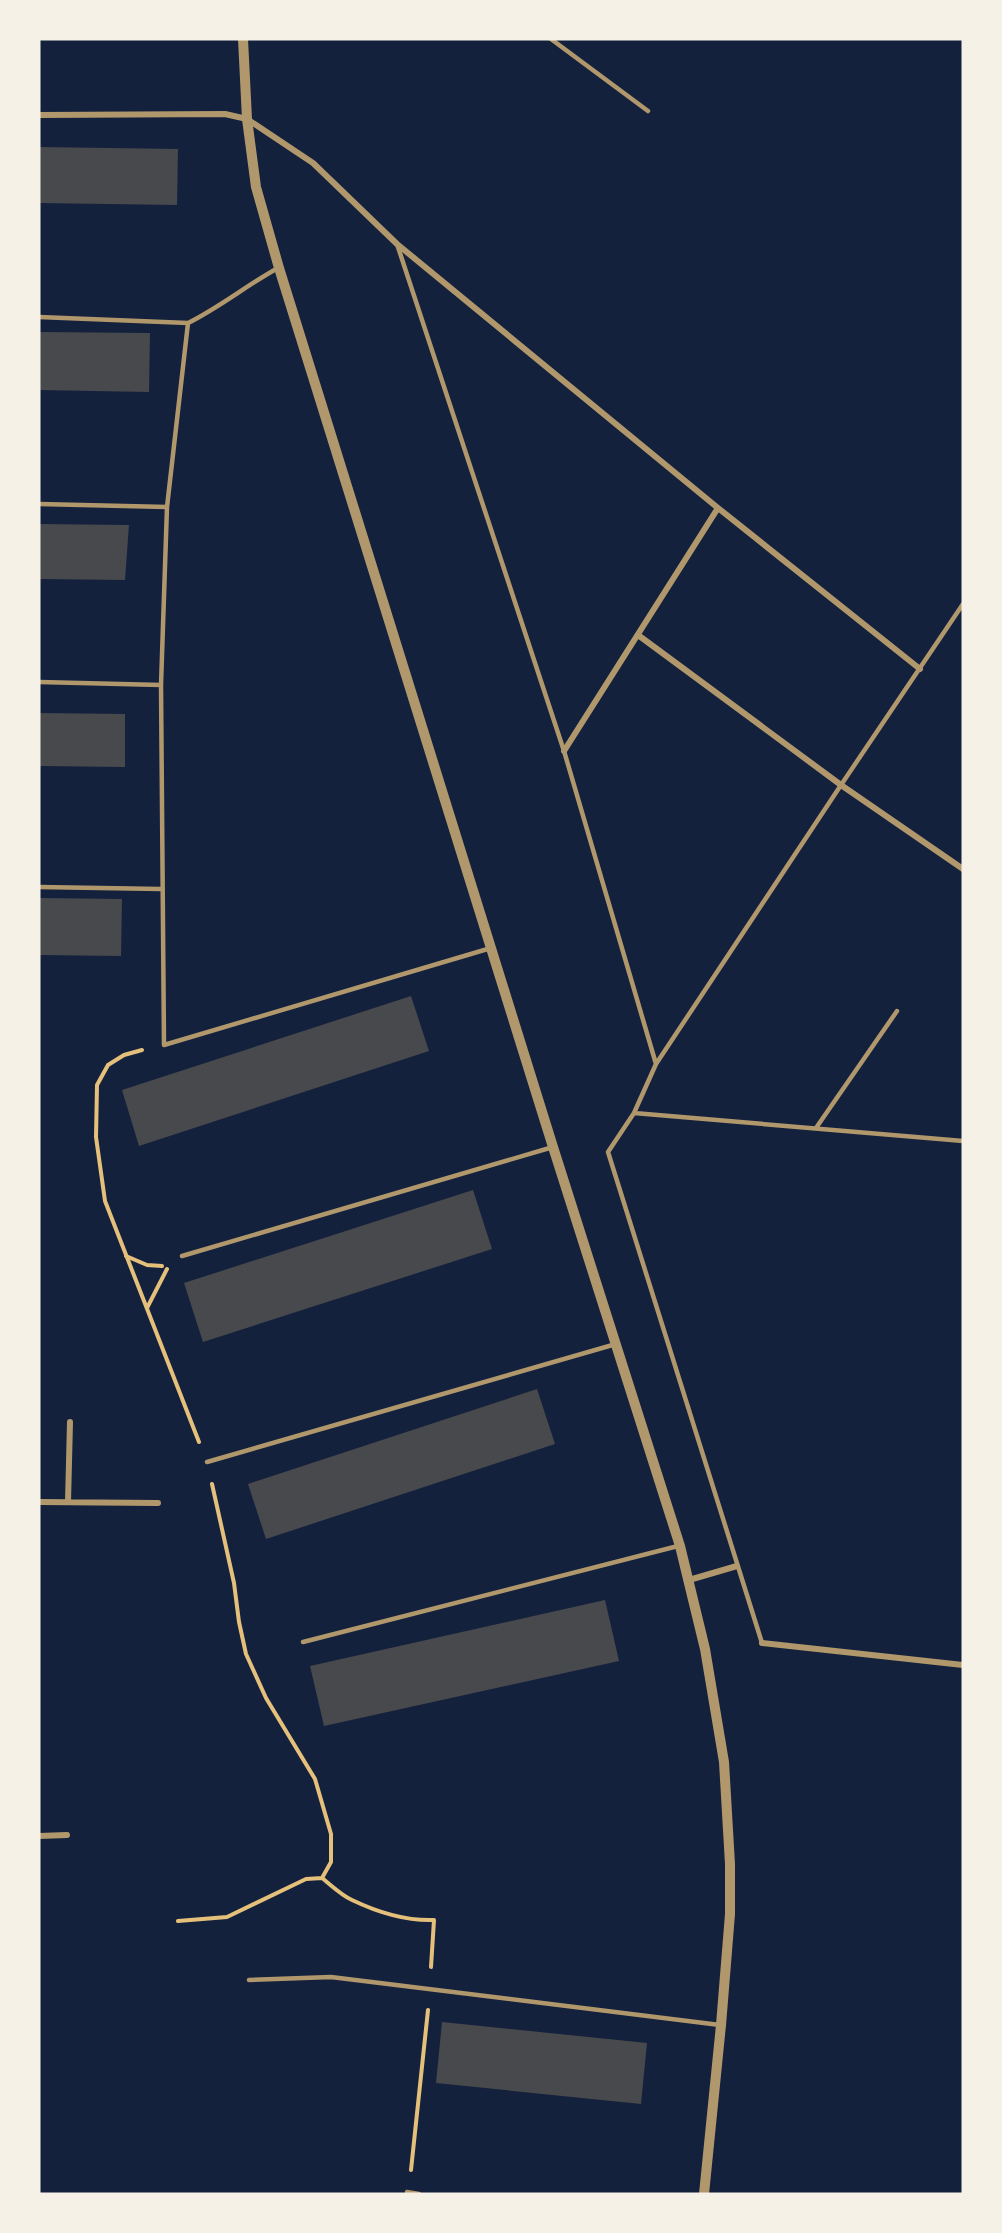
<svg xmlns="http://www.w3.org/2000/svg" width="1002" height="2233" font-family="'Golos Text',sans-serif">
	<rect width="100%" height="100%" fill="#14213d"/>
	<path fill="#48494c" d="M 39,147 L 178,149 L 177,205 L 39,203 Z
		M 39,332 L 150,333 L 149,392 L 39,390 Z
		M 39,524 L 129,525 L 125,580 L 39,579 Z
		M 39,713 L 125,714 L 125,767 L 39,766 Z
		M 39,898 L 122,899 L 121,956 L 39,955 Z
		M 411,996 L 429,1051 L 139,1146 L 122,1090 Z
		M 473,1190 L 492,1249 L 203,1342 L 184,1283 Z
		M 537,1389 L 555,1444 L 266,1539 L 248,1484 Z
		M 605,1600 L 619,1661 L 324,1726 L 310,1666 Z
		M 442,2022 L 647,2043 L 641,2104 L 436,2083 Z"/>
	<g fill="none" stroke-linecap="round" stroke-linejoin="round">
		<path stroke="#e5c07b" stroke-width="4" d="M 142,1050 L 124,1055 L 108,1065 L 97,1085 L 96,1137 L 105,1201 L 199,1442
			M 126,1256 L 147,1265 L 162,1266
			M 147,1308 L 167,1269
			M 322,1878 C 331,1885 341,1895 352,1900 C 377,1912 407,1921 434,1920 L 431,1967
			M 178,1921 L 227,1917 L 306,1879 L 322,1878 L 331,1862 L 331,1834 L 315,1779 L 266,1698 L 246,1654 L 239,1622 L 234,1583 L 212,1484
			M 411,2170 L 428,2010"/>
		<path stroke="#b1986c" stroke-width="4.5" d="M 551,39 L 648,111
			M 397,244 L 564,751 L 656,1064
			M 39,317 L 188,323 C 220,307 247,285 278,268
			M 188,323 L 167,507 L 161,685 L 164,1045 L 491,948
			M 39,504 L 167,507
			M 39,682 L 161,685
			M 39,887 L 161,889
			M 634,1113 L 963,1141
			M 816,1128 L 897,1011
			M 182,1256 L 553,1147
			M 207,1462 L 616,1344
			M 303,1642 L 678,1546
			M 762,1643 L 608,1152 L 634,1113 L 656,1064 L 841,785 L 963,604
			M 249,1980 L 331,1977 L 720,2025
			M 407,2192 L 419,2194"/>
		<path stroke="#b1986c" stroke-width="6" d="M 39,115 L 225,114 L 247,119 L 313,163 L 397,244 L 718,508 L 920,669
			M 638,635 L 841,785 L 963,869
			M 564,751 L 718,508
			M 39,1502 L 158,1503
			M 68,1502 L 70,1422
			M 689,1580 L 737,1566
			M 762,1643 L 963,1665
			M 39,1836 L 67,1835"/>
		<path stroke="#b1986c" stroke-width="10" d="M 243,39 L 247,119 L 256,187 L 279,268 L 553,1147 L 680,1546 L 705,1649 L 724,1762 L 730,1864 L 730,1914 L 721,2025 L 704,2194"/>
	</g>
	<rect width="1002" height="2233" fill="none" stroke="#f6f1e7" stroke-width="81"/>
</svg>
